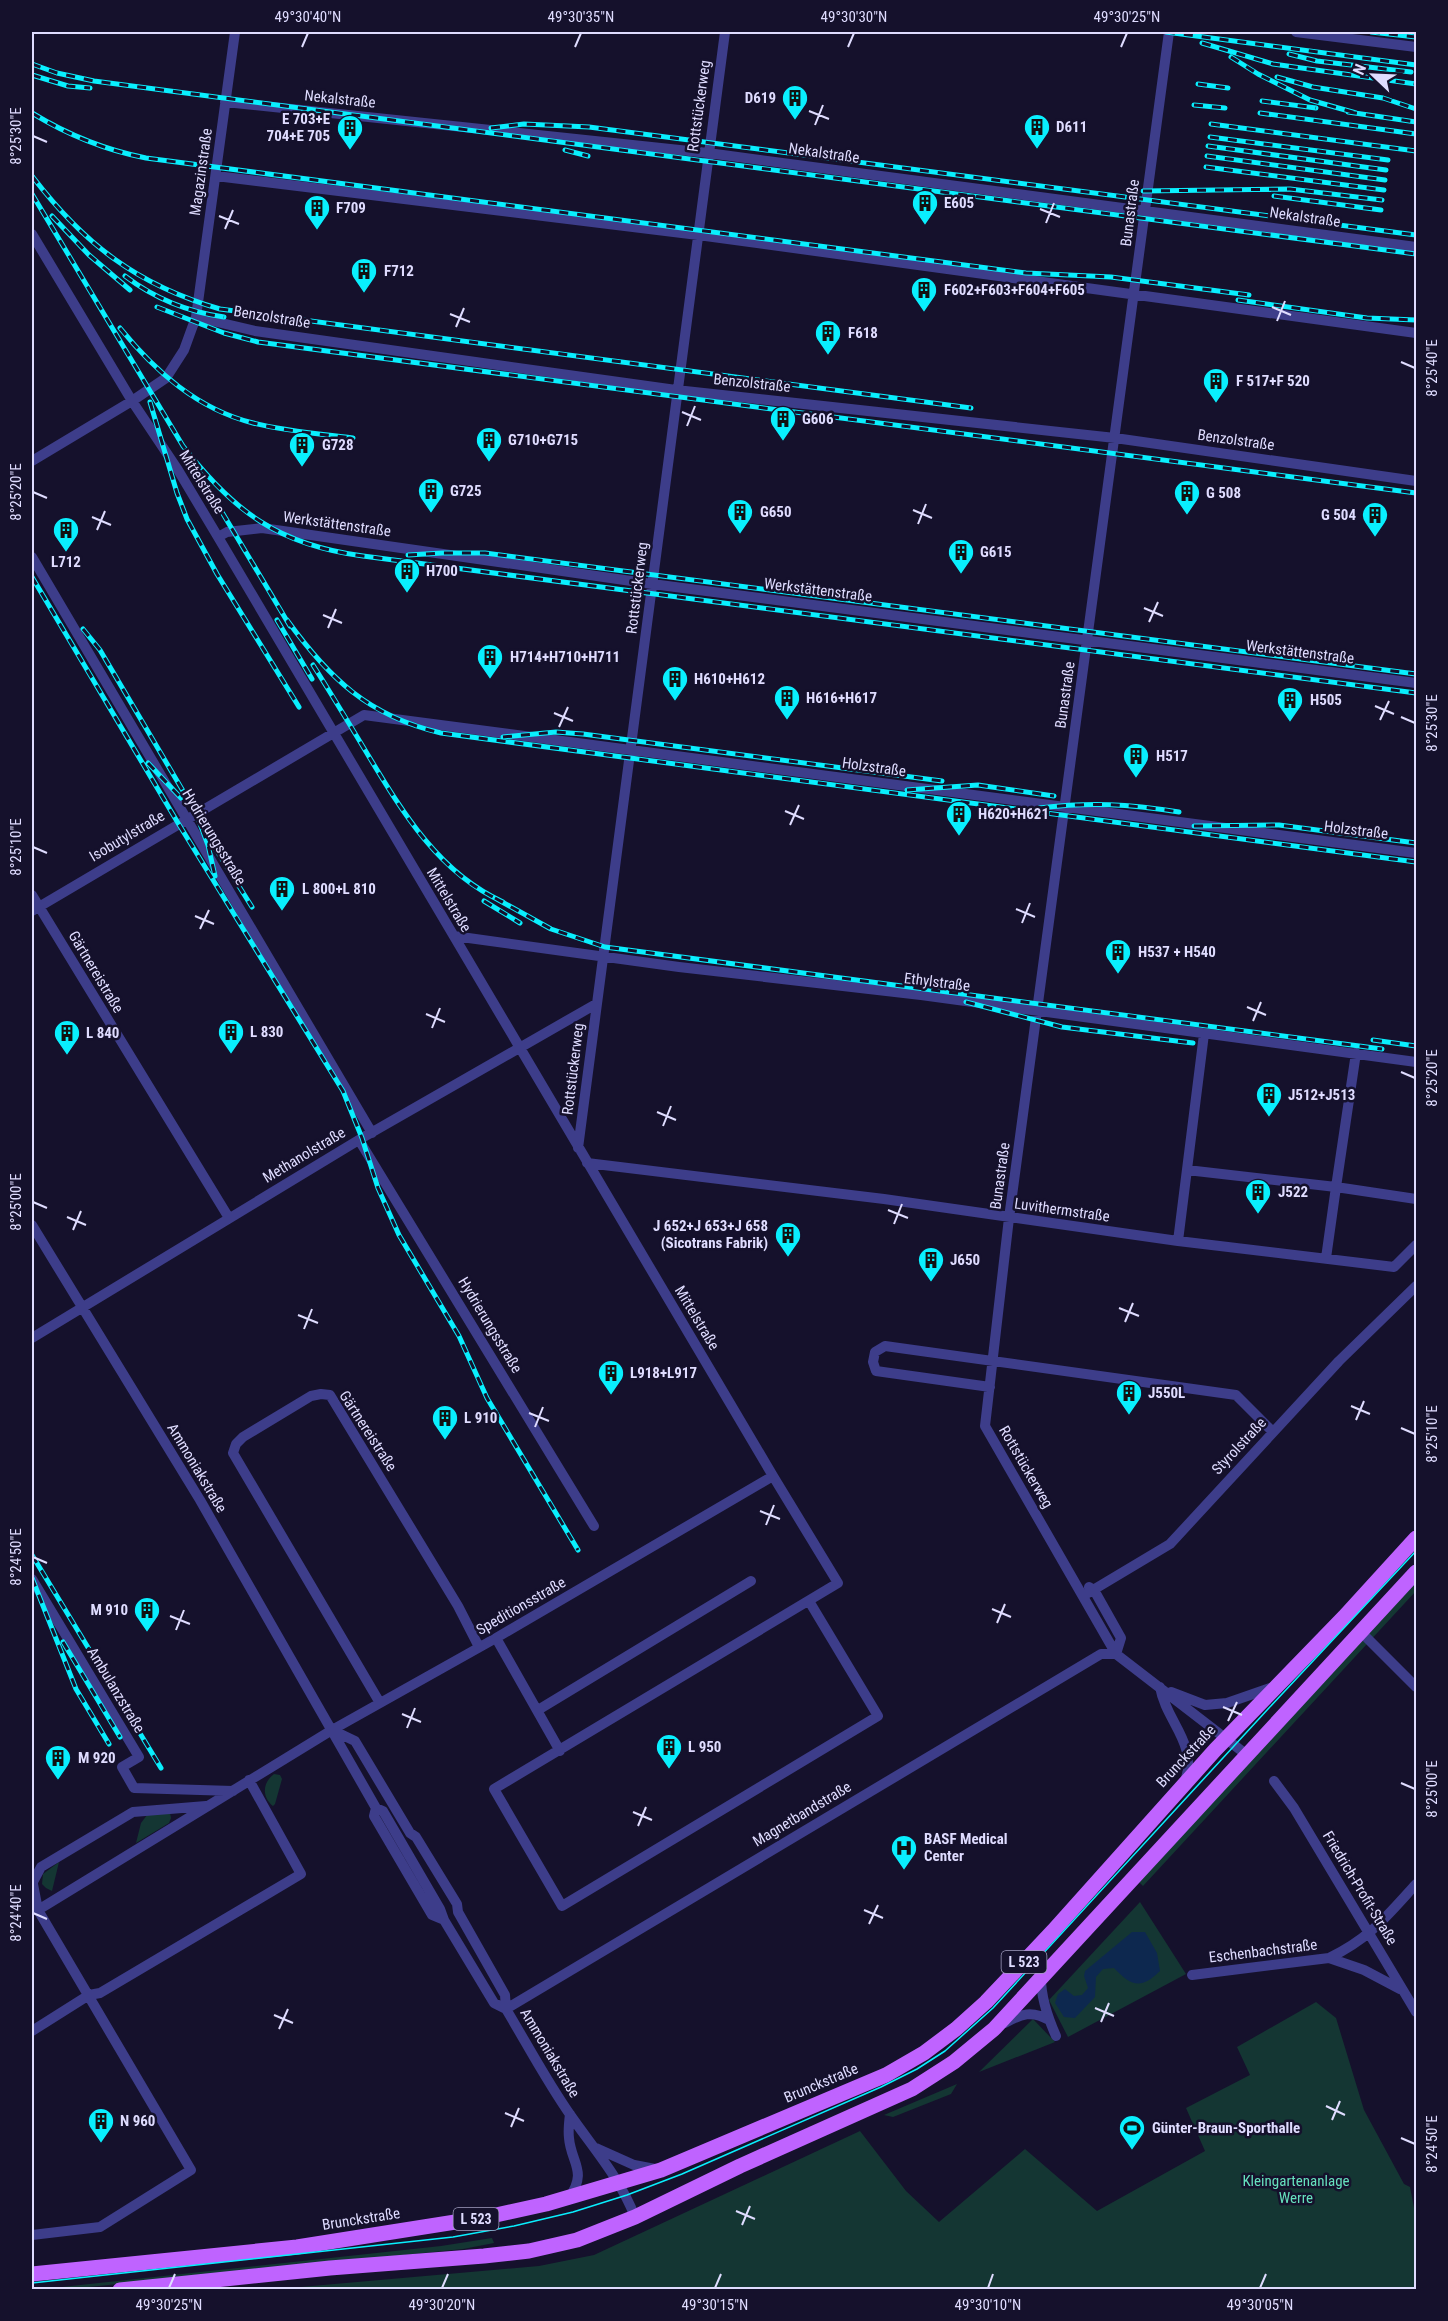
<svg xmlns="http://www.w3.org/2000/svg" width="1448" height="2321" font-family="'Roboto Condensed',sans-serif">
	<rect width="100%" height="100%" fill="#15112c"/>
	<path fill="#143633" d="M 1416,1581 L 1416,1591 L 1143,1886 L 1138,1881 Z
		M 274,1774 L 280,1775 L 282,1779 L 275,1804 L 273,1806 C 262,1797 262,1783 274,1774 Z
		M 170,1813 L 171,1818 L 169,1823 L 136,1843 L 141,1823 L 147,1815 Z
		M 59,1862 L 52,1891 L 46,1888 L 42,1884 L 43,1874 Z
		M 1140,1902 L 1186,1974 L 1068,2037 L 1049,2000 Z
		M 1316,2002 L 1336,2018 L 1364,2110 L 1404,2184 L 1410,2187 L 1416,2218 L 1416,2289 L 278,2289 L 539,2266 L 594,2255 L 860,2131 L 906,2191 L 939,2222 L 1025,2149 L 1097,2211 L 1205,2151 L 1186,2108 L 1250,2075 L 1237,2047 Z
		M 1033,2019 L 1055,2042 L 979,2072 Z
		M 957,2084 L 951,2094 L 893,2117 L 884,2115 Z
		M 492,2238 L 494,2243 L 463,2249 L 69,2289 L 34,2290 L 441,2246 Z"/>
	<path fill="#0d284f" d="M 1132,1932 L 1145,1932 L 1157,1953 L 1160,1971 C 1141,1990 1131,1986 1114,1968 L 1103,1969 L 1096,1977 L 1095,1997 L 1075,2018 L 1064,2017 L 1055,2003 L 1058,1994 L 1065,1989 L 1074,1996 L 1082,1995 L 1088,1988 L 1084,1976 L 1085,1971 Z"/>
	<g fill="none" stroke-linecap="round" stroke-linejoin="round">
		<path stroke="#3d3d8a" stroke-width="10" d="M 1169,32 L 1009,1218 L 985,1426 L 1116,1654 L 1247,1755
			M 1296,32 L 1416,47
			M 225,102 L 708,153 L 1416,247
			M 216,176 L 698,235 L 1416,333
			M 32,234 L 132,401 L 178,470 L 218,537 L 773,1476 L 838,1583 L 494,1789 L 562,1906 L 878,1716 L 809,1601
			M 196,317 L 255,331 L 676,390 L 1115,438 L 1416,481
			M 32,461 L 132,401 L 166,378 L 184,350 L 196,317 L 235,32
			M 218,537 L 227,532 L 262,528 L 652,584 L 1416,683
			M 32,557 L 372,1133
			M 32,895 L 229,1218
			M 32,911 L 364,715 L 1416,853
			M 454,936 L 679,967 L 921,995 L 1416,1062
			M 1356,1053 L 1336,1187 L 1416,1199
			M 359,1140 L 594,1526
			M 578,1148 L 725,32
			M 587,1163 L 884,1199 L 1178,1241 L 1394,1267 L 1416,1245
			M 1187,1170 L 1336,1187 L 1326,1258
			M 32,1225 L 200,1500 L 376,1808 L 383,1811 L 440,1909 L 444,1920 L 494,2003 L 506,2009
			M 1178,1241 L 1204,1034
			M 32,1338 L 362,1138 L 596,1004
			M 990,1387 L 876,1371 L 873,1362 L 875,1352 L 885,1346 L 1236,1395 L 1273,1432
			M 32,1579 L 139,1757 L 122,1767 L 134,1788 L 233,1791
			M 1089,1587 L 1094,1590 L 1121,1638 L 1116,1654
			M 1083,1596 L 1170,1544 L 1339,1361 L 1416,1286
			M 1361,1632 L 1416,1687
			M 496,1638 L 560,1751
			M 1160,1687 C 1166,1722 1198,1742 1185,1782
			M 1171,1692 L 1205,1705 L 1227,1703 L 1273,1687
			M 380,1703 L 233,1453 L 236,1444 L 243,1437 L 311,1396 L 321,1394 L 330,1395 L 458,1606 L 479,1647
			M 538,1710 L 751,1581
			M 332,1730 L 355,1741 L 410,1833 L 416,1837 L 457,1904 L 458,1912 L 505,1995 L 506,2009 C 527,2044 547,2082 571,2116 C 594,2149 620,2178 635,2217
			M 1274,1781 L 1294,1808 L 1416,2012
			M 376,1808 L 374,1816 L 432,1915 L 444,1920
			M 32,1879 L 38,1910
			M 33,1882 L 41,1867 L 133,1812 L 206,1806
			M 1329,1958 L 1364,1970 L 1400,1989
			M 1192,1975 L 1329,1958 C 1369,1939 1387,1916 1416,1884
			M 1041,1978 C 1041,1998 1048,2018 1056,2036
			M 506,2009 L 1101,1654 L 1116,1654
			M 1005,2023 C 1021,2014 1032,2010 1049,2020
			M 32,2031 L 89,1995 L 100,1993 L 301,1874 L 249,1780
			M 596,2148 L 634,2165 L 655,2169
			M 569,2198 C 588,2171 571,2163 569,2138 C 568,2130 569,2122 570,2114
			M 32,2235 L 100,2227 L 191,2170 L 38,1910 L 332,1730 L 496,1638 L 773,1476"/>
		<path stroke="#bf63ff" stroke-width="15" d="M 32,2274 L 297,2247 L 487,2217 L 546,2204 L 661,2170 L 886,2075 L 924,2053 L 956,2029 L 986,2002 L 1053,1931 L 1215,1750 L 1344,1617 L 1416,1538
			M 120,2290 L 330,2268 L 484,2256 L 529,2251 L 577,2240 L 635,2217 L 740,2166 L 912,2089 L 954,2062 L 994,2029 L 1416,1572"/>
		<path stroke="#09effe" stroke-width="1.5" d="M 32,2283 L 453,2237 L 514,2226 L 573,2212 L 627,2195 L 682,2174 L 881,2087 L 917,2069 L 945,2051 L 993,2008 L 1268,1709 L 1416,1551"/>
		<g stroke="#09effe" stroke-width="5">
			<path id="rail" d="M 1166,32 L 1416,65
				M 1371,32 L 1416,37
				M 1202,43 L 1273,64 L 1416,84
				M 1289,54 L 1317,61 L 1411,72
				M 1231,57 L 1258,74 L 1310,100 L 1356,113
				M 32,64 L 57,73 L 94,81 L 1416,254
				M 32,75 L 68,86 L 90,88
				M 1277,77 L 1313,87 L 1383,98 L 1416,109
				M 1198,84 L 1228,88
				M 1262,101 L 1316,108
				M 1194,105 L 1225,108
				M 1348,112 L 1416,122
				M 32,113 C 68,135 105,150 146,158 L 1026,273 L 1111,277 L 1249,295
				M 1260,113 L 1416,134
				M 1211,124 L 1416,151
				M 491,128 L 524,124 L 589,127 L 1416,235
				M 1210,137 L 1388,160
				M 1208,146 L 1386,170
				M 565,150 L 588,156
				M 1207,156 L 1385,180
				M 1206,167 L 1384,190
				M 32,176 C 84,244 137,285 220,309 L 971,408
				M 1143,191 L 1290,189 L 1382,200
				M 32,194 L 183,446 C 234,512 279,545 363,556 L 1416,693
				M 1274,196 L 1381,210
				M 52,216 L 89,255 L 130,290
				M 125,276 C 154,298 188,312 224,317
				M 1238,300 L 1367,318 L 1416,320
				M 157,307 L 224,333 L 258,342 L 1416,493
				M 120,328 C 155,371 197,409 253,423 C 285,431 320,434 353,438
				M 150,402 L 177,493 L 187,519 L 217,574 L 299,707
				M 204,482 L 290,626
				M 408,555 L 442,553 L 485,553 L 1416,674
				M 32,577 L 178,823 L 343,1091 L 362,1138 L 378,1188 L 399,1235 L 459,1336 L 487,1398 L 578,1550
				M 277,620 L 312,679
				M 287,620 C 329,678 368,716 441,733 L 1416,862
				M 83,629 L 100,650 L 196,813 L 208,845 L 215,876
				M 313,665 C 332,695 350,725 368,755 C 403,813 439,873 503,902
				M 503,737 L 556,732 L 583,734 L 942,781
				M 148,763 L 181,798
				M 907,790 L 978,785 L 1054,796
				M 1039,808 C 1091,802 1128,804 1179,812
				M 1194,826 L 1279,825 L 1416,843
				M 210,840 L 252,907
				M 495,898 L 551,929 L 605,947 L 1382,1049
				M 484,901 L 520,923
				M 966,1002 L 1062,1027 L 1193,1043
				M 1373,1040 L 1416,1046
				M 32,1555 L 161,1768
				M 32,1578 L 76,1689 L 109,1744
				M 63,1642 L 120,1737"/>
		</g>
		<use href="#rail" stroke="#15112c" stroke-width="3" stroke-dasharray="9" stroke-linecap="butt"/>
	</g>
	<path fill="none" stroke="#dfdcff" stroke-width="2" d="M 302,47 L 308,33M 575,47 L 581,33M 848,47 L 854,33M 1121,47 L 1127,33M 809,111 L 829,119M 815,125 L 823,105M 33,136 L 47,142M 1040,209 L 1060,217M 219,216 L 239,224M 1046,223 L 1054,203M 225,229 L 233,210M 1272,307 L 1291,315M 450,314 L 470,322M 1277,321 L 1285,301M 456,327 L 464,308M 1401,362 L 1415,368M 682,412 L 701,420M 687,426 L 695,406M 33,492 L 47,498M 913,510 L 932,518M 92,517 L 111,525M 918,524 L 926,504M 97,530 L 105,511M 1144,608 L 1163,616M 323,615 L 342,623M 1149,622 L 1158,602M 328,628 L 336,609M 1375,706 L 1394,714M 554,713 L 573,721M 1401,717 L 1415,723M 1380,720 L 1389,701M 559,727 L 568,707M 785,811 L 804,819M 790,825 L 799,805M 33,847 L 47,853M 1016,909 L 1035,917M 195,916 L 214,924M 1022,923 L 1030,903M 200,929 L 209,910M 1247,1007 L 1266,1015M 426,1014 L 445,1022M 1253,1021 L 1261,1002M 432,1028 L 440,1008M 1401,1072 L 1415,1078M 657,1112 L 676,1120M 663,1126 L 671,1106M 33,1202 L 47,1208M 888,1210 L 908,1218M 67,1217 L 86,1225M 894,1224 L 902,1204M 73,1230 L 81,1211M 1119,1308 L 1139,1316M 298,1315 L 318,1323M 1125,1322 L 1133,1303M 304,1329 L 312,1309M 1351,1406 L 1370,1414M 529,1413 L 549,1421M 1356,1420 L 1364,1401M 535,1427 L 543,1407M 1401,1428 L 1415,1434M 760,1511 L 780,1519M 766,1525 L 774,1505M 33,1557 L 47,1563M 992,1609 L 1011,1617M 170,1616 L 190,1624M 997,1623 L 1005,1604M 176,1630 L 184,1610M 1223,1707 L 1242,1715M 402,1714 L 421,1722M 1228,1721 L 1237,1702M 407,1728 L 415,1708M 1401,1783 L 1415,1789M 633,1812 L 652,1820M 638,1826 L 646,1807M 864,1910 L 883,1918M 33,1913 L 47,1919M 869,1924 L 878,1905M 1095,2008 L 1114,2016M 274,2015 L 293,2023M 1101,2022 L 1109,2003M 279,2029 L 288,2009M 1326,2106 L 1345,2115M 505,2113 L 524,2121M 1332,2120 L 1340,2101M 511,2127 L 519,2108M 1401,2138 L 1415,2144M 736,2211 L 755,2219M 742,2225 L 750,2206M 169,2288 L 175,2274M 442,2288 L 448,2274M 715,2288 L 721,2274M 988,2288 L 993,2274M 1260,2288 L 1266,2274"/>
	<defs>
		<g id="building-pin" transform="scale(1.35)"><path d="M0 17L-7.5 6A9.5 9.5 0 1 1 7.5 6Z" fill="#09effe" stroke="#15112c"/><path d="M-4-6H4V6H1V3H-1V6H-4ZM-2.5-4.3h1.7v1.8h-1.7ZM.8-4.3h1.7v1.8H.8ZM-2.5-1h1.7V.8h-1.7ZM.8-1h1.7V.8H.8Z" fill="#111"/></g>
		<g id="hospital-pin" transform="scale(1.35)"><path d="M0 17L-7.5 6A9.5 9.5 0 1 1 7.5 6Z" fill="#09effe" stroke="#15112c"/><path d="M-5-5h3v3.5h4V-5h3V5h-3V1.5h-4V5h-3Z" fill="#111"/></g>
		<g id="stadium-pin" transform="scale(1.35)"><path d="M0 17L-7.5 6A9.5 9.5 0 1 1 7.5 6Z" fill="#09effe" stroke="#15112c"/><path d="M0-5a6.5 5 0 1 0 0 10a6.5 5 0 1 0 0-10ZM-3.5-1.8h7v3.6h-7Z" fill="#111"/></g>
	</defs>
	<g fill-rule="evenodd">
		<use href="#building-pin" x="795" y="98"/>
		<use href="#building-pin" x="1037" y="127"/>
		<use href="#building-pin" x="350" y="128"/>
		<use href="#building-pin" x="925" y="203"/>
		<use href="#building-pin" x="317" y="208"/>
		<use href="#building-pin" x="364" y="271"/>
		<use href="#building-pin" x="924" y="290"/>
		<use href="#building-pin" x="828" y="333"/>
		<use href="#building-pin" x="1216" y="381"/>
		<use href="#building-pin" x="783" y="419"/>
		<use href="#building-pin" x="489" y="440"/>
		<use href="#building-pin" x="302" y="445"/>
		<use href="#building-pin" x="431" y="491"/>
		<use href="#building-pin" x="1187" y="493"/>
		<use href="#building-pin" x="740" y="512"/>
		<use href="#building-pin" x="1375" y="515"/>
		<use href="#building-pin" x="66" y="530"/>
		<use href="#building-pin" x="961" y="552"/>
		<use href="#building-pin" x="407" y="571"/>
		<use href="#building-pin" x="490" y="657"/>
		<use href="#building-pin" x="675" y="679"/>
		<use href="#building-pin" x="787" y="698"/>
		<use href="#building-pin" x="1290" y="700"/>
		<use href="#building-pin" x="1136" y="756"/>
		<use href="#building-pin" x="959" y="814"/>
		<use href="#building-pin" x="282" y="889"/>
		<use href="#building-pin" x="1118" y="952"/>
		<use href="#building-pin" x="231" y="1032"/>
		<use href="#building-pin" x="67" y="1033"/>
		<use href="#building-pin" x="1269" y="1095"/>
		<use href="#building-pin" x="1258" y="1192"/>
		<use href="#building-pin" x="788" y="1235"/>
		<use href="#building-pin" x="931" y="1260"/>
		<use href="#building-pin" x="611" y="1373"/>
		<use href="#building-pin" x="1129" y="1393"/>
		<use href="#building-pin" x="445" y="1418"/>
		<use href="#building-pin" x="147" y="1610"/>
		<use href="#building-pin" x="669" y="1747"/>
		<use href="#building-pin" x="58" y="1758"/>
		<use href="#hospital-pin" x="904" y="1848"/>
		<use href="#building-pin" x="101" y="2121"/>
		<use href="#stadium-pin" x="1132" y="2128"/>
	</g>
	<g text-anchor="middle" stroke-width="5" stroke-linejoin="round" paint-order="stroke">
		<g fill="#15112c" stroke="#a29fc0" stroke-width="1.5">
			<rect x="1001.5" y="1951" width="45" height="22" rx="4.5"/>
			<rect x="453.5" y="2208" width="45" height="22" rx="4.5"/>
		</g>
		<g font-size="14" font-weight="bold" fill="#dfdcff">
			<text x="1024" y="1967">L 523</text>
			<text x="476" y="2224">L 523</text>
		</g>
		<g font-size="15" font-weight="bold" fill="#dfdcff" stroke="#15112c" text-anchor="start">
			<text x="776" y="103" text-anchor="end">D619</text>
			<text x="330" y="124" text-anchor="end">E 703+E<tspan x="330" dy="17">704+E 705</tspan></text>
			<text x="1056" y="132">D611</text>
			<text x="944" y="208">E605</text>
			<text x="336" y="213">F709</text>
			<text x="384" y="276">F712</text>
			<text x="944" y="295">F602+F603+F604+F605</text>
			<text x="848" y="338">F618</text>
			<text x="1236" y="386">F 517+F 520</text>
			<text x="802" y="424">G606</text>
			<text x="508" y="445">G710+G715</text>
			<text x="322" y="450">G728</text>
			<text x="450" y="496">G725</text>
			<text x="1206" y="498">G 508</text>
			<text x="760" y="517">G650</text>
			<text x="1356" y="520" text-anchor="end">G 504</text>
			<text x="980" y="557">G615</text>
			<text x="66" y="567" text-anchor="middle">L712</text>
			<text x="426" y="576">H700</text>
			<text x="510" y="662">H714+H710+H711</text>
			<text x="694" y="684">H610+H612</text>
			<text x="806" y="703">H616+H617</text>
			<text x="1310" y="705">H505</text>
			<text x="1156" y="761">H517</text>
			<text x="978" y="819">H620+H621</text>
			<text x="302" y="894">L 800+L 810</text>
			<text x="1138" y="957">H537 + H540</text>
			<text x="250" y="1037">L 830</text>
			<text x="86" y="1038">L 840</text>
			<text x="1288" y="1100">J512+J513</text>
			<text x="1278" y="1197">J522</text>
			<text x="768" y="1231" text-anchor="end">J 652+J 653+J 658<tspan x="768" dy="17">(Sicotrans Fabrik)</tspan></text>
			<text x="950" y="1265">J650</text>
			<text x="630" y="1378">L918+L917</text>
			<text x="1148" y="1398">J550L</text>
			<text x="464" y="1423">L 910</text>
			<text x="128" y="1615" text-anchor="end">M 910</text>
			<text x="688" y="1752">L 950</text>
			<text x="78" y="1763">M 920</text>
			<text x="924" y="1844">BASF Medical<tspan x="924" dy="17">Center</tspan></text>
			<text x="120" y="2126">N 960</text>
			<text x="1152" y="2133">Günter-Braun-Sporthalle</text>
		</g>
		<g font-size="15" fill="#dfdcff" stroke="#15112c">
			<text transform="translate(340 99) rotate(6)" y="5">Nekalstraße</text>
			<text transform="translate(699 106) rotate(-82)" y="5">Rottstückerweg</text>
			<text transform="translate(824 153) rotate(8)" y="5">Nekalstraße</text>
			<text transform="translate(201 172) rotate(-82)" y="5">Magazinstraße</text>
			<text transform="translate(1130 213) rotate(-83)" y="5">Bunastraße</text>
			<text transform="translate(1305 217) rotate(8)" y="5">Nekalstraße</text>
			<text transform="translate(272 317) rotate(9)" y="5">Benzolstraße</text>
			<text transform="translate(752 383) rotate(6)" y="5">Benzolstraße</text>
			<text transform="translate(1236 440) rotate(8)" y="5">Benzolstraße</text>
			<text transform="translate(202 482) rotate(58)" y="5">Mittelstraße</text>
			<text transform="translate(337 524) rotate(8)" y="5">Werkstättenstraße</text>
			<text transform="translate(637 588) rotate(-83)" y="5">Rottstückerweg</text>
			<text transform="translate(818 590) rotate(7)" y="5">Werkstättenstraße</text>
			<text transform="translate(1300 652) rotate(7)" y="5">Werkstättenstraße</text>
			<text transform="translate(1065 695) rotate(-82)" y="5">Bunastraße</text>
			<text transform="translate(874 767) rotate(8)" y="5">Holzstraße</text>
			<text transform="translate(1356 830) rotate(7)" y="5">Holzstraße</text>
			<text transform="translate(127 836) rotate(-31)" y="5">Isobutylstraße</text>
			<text transform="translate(214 837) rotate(59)" y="5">Hydrierungsstraße</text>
			<text transform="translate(449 900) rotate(59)" y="5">Mittelstraße</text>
			<text transform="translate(96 972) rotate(59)" y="5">Gärtnereistraße</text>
			<text transform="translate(937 982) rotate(7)" y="5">Ethylstraße</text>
			<text transform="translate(573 1069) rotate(-83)" y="5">Rottstückerweg</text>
			<text transform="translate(304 1155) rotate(-31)" y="5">Methanolstraße</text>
			<text transform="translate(1000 1176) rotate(-82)" y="5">Bunastraße</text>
			<text transform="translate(1062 1210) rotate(8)" y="5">Luvithermstraße</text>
			<text transform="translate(697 1318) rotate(59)" y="5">Mittelstraße</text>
			<text transform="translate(490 1325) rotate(59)" y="5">Hydrierungsstraße</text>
			<text transform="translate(368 1431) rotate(57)" y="5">Gärtnereistraße</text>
			<text transform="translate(1239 1446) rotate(-47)" y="5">Styrolstraße</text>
			<text transform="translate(1026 1467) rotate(60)" y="5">Rottstückerweg</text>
			<text transform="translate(197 1468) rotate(59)" y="5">Ammoniakstraße</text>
			<text transform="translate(521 1606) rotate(-30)" y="5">Speditionsstraße</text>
			<text transform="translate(116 1690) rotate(59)" y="5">Ambulanzstraße</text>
			<text transform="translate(1186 1756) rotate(-47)" y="5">Brunckstraße</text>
			<text transform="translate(802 1814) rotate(-31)" y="5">Magnetbandstraße</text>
			<text transform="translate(1360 1888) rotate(59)" y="5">Friedrich-Profit-Straße</text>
			<text transform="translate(1263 1951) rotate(-7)" y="5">Eschenbachstraße</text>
			<text transform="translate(550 2053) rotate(59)" y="5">Ammoniakstraße</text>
			<text transform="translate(821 2083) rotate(-23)" y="5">Brunckstraße</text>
			<text transform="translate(361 2219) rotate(-9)" y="5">Brunckstraße</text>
		</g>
		<g font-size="15" fill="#66e1be" stroke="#15112c">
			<text x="1296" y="2186">Kleingartenanlage<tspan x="1296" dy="17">Werre</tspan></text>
		</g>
	</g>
	<rect width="1448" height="2321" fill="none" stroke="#15112c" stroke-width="66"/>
	<g transform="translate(1373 75) rotate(293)" stroke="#15112c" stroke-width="4.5" paint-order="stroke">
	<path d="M0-4.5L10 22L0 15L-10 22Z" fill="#dfdcff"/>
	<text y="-9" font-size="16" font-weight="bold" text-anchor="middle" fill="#dfdcff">N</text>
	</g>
	<rect x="33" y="33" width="1382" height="2255" fill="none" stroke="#dfdcff" stroke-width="2"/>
	<g font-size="15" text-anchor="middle" fill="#dfdcff">
		<text x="308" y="22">49°30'40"N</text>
		<text x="581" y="22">49°30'35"N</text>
		<text x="854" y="22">49°30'30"N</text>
		<text x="1127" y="22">49°30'25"N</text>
		<text transform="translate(16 136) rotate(-90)" y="5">8°25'30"E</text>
		<text transform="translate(1432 368) rotate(-90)" y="5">8°25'40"E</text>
		<text transform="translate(16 492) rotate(-90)" y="5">8°25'20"E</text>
		<text transform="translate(1432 723) rotate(-90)" y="5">8°25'30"E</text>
		<text transform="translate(16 847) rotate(-90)" y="5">8°25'10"E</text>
		<text transform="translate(1432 1078) rotate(-90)" y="5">8°25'20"E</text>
		<text transform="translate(16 1202) rotate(-90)" y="5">8°25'00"E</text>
		<text transform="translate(1432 1434) rotate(-90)" y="5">8°25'10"E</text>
		<text transform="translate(16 1557) rotate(-90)" y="5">8°24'50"E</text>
		<text transform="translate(1432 1789) rotate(-90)" y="5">8°25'00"E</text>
		<text transform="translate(16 1913) rotate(-90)" y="5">8°24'40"E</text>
		<text transform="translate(1432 2144) rotate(-90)" y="5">8°24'50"E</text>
		<text x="169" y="2310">49°30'25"N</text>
		<text x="442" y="2310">49°30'20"N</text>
		<text x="715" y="2310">49°30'15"N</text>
		<text x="988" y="2310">49°30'10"N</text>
		<text x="1260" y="2310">49°30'05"N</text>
	</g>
</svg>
